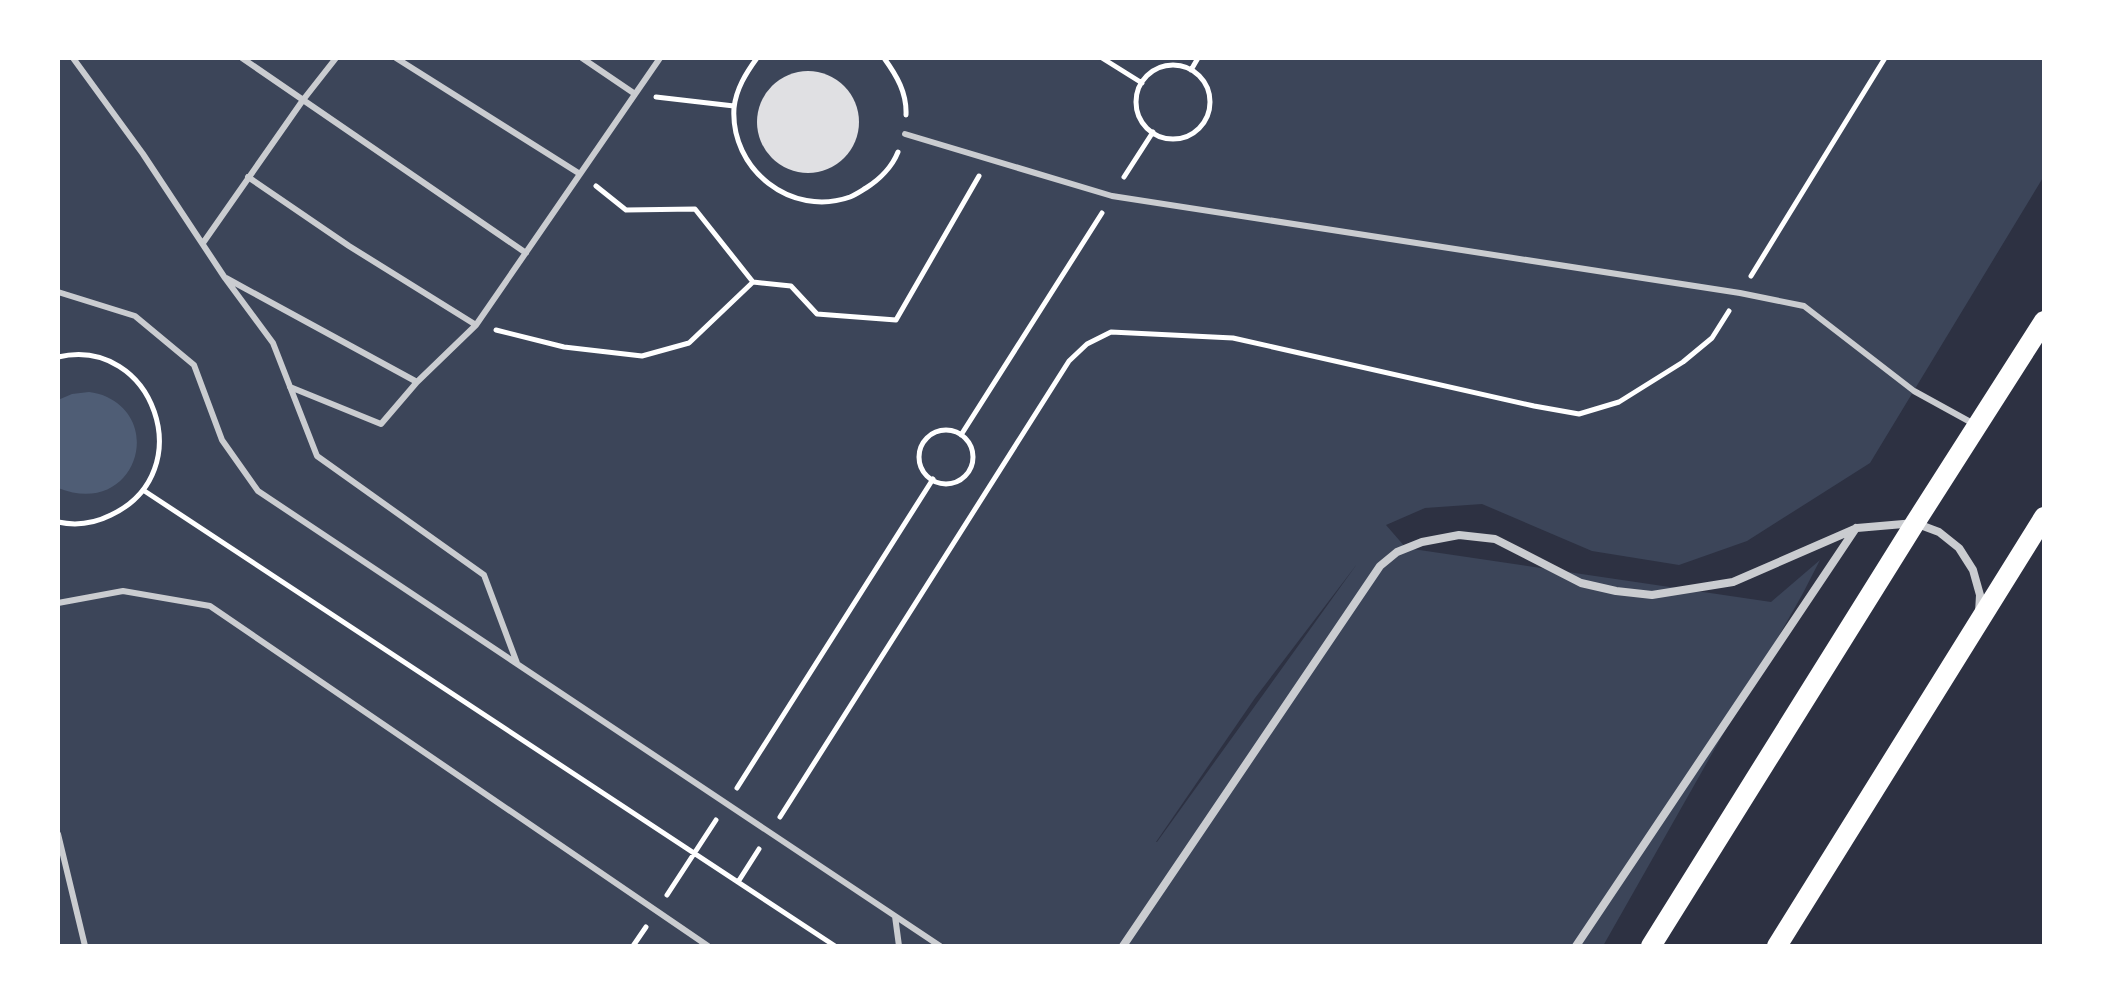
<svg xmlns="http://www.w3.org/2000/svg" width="2102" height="1004" font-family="Literata,serif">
	<rect width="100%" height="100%" fill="#2d3142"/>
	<path fill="#3c4559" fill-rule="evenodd" d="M 58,58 L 2044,58 L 2044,176 L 1870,463 L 1747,541 L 1679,565 L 1592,551 L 1482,504 L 1425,508 L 1386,525 L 1406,548 L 1771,602 L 1820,560 L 1802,595 L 1603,946 L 58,946 ZM 1357,564 L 1157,842 L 1156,842 L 1255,698 Z"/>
	<path fill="#4f5d75" d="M 89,392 C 95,393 101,394 107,397 C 165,424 133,518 58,488 L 58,400 L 72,394 Z"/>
	<path fill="#e0e0e3" d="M757 122a51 51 0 1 1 102 0a51 51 0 1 1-102 0Z"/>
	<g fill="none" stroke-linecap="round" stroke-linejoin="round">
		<path stroke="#fff" stroke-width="5" d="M 757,58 C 746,73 736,89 734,108 C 730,169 791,218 850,197 C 855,195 861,191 866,188 C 879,180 892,167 898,152
			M 884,58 C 897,76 907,93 906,115
			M 1102,58 L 1142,83
			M1136 102a37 37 0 1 1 74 0a37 37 0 1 1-74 0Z
			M 1191,70 L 1198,58
			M 656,97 L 734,106
			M 1124,177 L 1153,132
			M 1751,276 L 1885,58
			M 753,282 L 791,286 L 817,314 L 896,320 L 979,176
			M 496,330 L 564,347 L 642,356 L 689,343 L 753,282 L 695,209 L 626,210 L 596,186
			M 58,357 C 153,335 202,472 111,515 C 95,523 76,526 58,522
			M919 457a27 27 0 1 1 54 0a27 27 0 1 1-54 0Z
			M 961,435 L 1102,213
			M 143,490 L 835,946
			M 737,788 L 933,479
			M 780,817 L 1069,361 L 1087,344 L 1111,332 L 1233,338 L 1534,406 L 1579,414 L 1619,402 L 1683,362 L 1712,338 L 1729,311
			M 738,882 L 759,849
			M 667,895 L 716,820
			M 633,946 L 646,927"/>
		<path stroke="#caccd0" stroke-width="6" d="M 73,58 L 143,154 L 225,278 L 273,343 L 317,456 L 484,575 L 517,663
			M 242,58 L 526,253
			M 396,58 L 580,174
			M 582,58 L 635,94
			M 905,134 L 1112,196 L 1740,293 L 1804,306 L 1914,391 L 1974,424
			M 248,177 L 349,246 L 476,325
			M 203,243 L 303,100 L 336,58
			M 226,278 L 417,382
			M 58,292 L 135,316 L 194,365 L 222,440 L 258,491 L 940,946
			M 290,387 L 381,424 L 417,382 L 476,325 L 660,58
			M 58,603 L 123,591 L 210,606 L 708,946
			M 58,834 L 85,946
			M 895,916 L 899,946"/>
		<path stroke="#caccd0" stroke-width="8" d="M 1123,946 L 1380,566 L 1397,552 L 1422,542 L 1459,535 L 1495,539 L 1581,583 L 1616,591 L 1652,595 L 1733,582 L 1857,528 L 1915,523 L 1939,532 L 1959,548 L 1973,570 L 1980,595 L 1979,613
			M 1576,946 L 1856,528"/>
		<path stroke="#fff" stroke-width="20" d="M 1651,946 L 1915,523 L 2044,321
			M 1777,946 L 2044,517"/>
	</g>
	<rect width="2102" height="1004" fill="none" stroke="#ffffff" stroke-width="120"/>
</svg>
